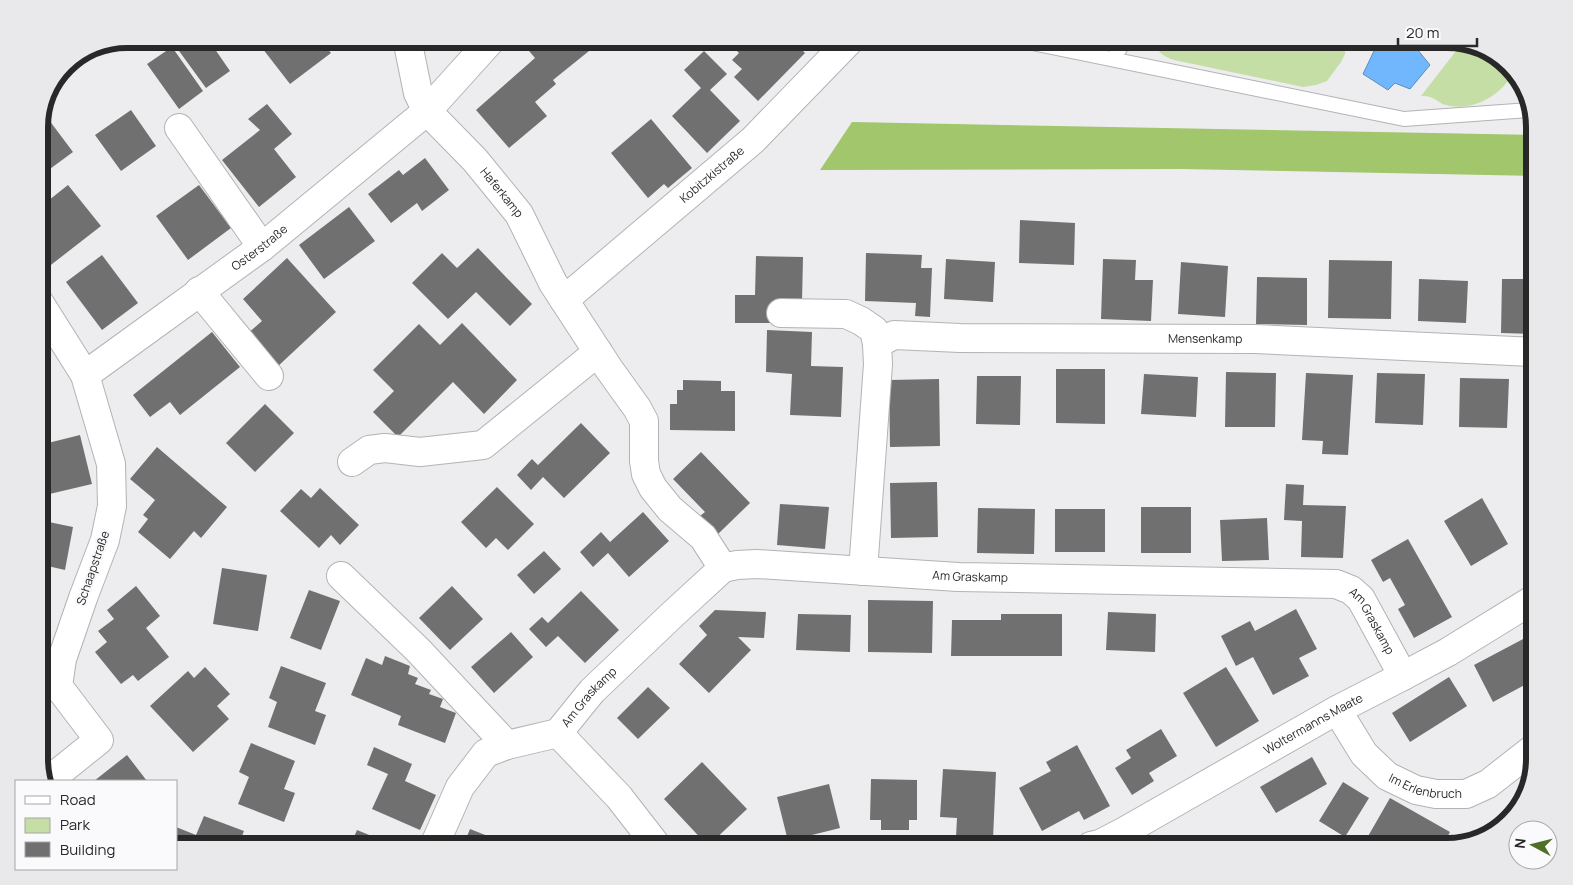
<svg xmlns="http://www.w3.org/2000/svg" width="1573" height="885" font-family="Manrope,sans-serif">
	<rect width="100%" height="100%" fill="#ededef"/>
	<path fill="#c5dea5" d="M 1153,39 L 1344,39 L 1346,40 L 1345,54 L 1341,62 L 1327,81 L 1316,85 L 1303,87 L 1174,60 C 1162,56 1156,51 1153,39 Z
		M 1456,51 L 1491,51 L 1513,72 C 1502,96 1472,112 1446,105 C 1440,104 1437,99 1432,98 C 1429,96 1424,96 1421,96 Z"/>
	<path fill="#a1c66c" d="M 852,122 L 1534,135 L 1534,176 L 1182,169 L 820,170 Z"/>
	<path fill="#71b7fe" stroke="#5b8cbe" d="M 1370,39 L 1413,39 L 1416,40 L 1417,49 L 1430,65 L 1410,89 L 1395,83 L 1388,90 L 1363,74 L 1374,51 Z"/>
	<path fill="#717071" d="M 181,39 L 208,39 L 230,71 L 206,88 L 174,44 Z
		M 265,39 L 319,39 L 331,53 L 290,84 L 259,44 Z
		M 532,39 L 578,39 L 589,51 L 553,80 L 556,84 L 535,102 L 547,116 L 509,148 L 476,110 L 535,58 L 524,45 Z
		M 743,39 L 791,39 L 805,53 L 758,101 L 734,77 L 742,69 L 732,60 L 739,53 L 734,48 Z
		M 172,47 L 203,91 L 179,109 L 147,64 Z
		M 704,51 L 727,74 L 710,90 L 740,121 L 707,153 L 672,116 L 701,88 L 684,70 Z
		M 267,104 L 292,134 L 274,149 L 296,177 L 259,207 L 222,160 L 260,130 L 248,119 Z
		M 131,110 L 156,146 L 121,171 L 95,135 Z
		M 43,112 L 73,152 L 39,177 L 39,121 Z
		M 651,119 L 692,168 L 668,188 L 664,184 L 648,198 L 611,153 Z
		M 425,158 L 449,190 L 422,211 L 417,203 L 391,223 L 368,194 L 399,170 L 403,175 Z
		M 68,185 L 101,226 L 47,268 L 39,257 L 39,208 Z
		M 199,185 L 231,228 L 188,260 L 156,216 Z
		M 349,207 L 375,241 L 324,279 L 299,245 Z
		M 1020,220 L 1075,223 L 1074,265 L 1019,263 Z
		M 478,248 L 532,304 L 510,326 L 476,292 L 448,319 L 412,283 L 442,253 L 457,268 Z
		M 866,253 L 922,255 L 921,268 L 932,268 L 930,317 L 915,316 L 916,303 L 865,301 Z
		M 102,255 L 138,303 L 102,330 L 66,282 Z
		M 756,256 L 803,257 L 802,302 L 772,301 L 772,323 L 735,323 L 735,295 L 755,295 Z
		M 287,258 L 336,312 L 276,368 L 246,335 L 262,321 L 243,299 Z
		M 946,259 L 995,262 L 993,302 L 944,299 Z
		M 1103,259 L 1136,260 L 1135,280 L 1153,280 L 1151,321 L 1101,319 Z
		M 1329,260 L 1392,261 L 1391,319 L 1328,318 Z
		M 1181,262 L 1228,266 L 1225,317 L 1178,314 Z
		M 1257,277 L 1307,278 L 1307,325 L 1256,324 Z
		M 1419,279 L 1468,281 L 1466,323 L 1418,321 Z
		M 1502,279 L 1534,279 L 1534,334 L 1501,333 Z
		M 462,323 L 517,380 L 484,414 L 453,382 L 398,437 L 373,412 L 394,391 L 373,370 L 419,324 L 440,345 Z
		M 767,330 L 812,332 L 811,366 L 843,367 L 841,417 L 790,415 L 792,374 L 766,372 Z
		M 212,332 L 240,367 L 180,415 L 170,402 L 150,417 L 133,395 Z
		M 1056,369 L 1105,369 L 1105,424 L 1056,423 Z
		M 39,372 L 49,388 L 39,395 Z
		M 1226,372 L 1276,373 L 1275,427 L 1225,427 Z
		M 1306,373 L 1353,375 L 1348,455 L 1322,454 L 1323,441 L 1302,440 Z
		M 1377,373 L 1425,374 L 1423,425 L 1375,423 Z
		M 1144,374 L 1198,377 L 1196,417 L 1141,414 Z
		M 977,376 L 1021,376 L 1020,425 L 976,424 Z
		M 1460,378 L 1509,379 L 1507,428 L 1459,427 Z
		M 939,379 L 940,446 L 890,447 L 889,380 Z
		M 1526,379 L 1534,380 L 1534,430 L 1523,430 Z
		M 683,380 L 721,381 L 721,391 L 735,391 L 735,431 L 670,430 L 670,404 L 677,404 L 677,390 L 683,390 Z
		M 265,404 L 294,433 L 255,472 L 226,443 Z
		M 581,423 L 610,453 L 564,498 L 543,477 L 531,490 L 517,475 L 532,459 L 538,465 Z
		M 80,435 L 92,484 L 41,496 L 39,490 L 39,458 L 42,458 L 40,445 Z
		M 157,447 L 227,507 L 201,538 L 194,531 L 170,559 L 138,532 L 148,519 L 143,515 L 155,500 L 130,479 Z
		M 701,452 L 750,503 L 717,535 L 700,516 L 705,512 L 673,479 Z
		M 937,482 L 938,537 L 891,538 L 890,483 Z
		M 1286,484 L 1304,485 L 1303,505 L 1346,506 L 1343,558 L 1301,557 L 1302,521 L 1284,520 Z
		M 497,487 L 534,524 L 508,550 L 496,538 L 486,548 L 461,522 Z
		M 320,488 L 359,525 L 340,545 L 331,535 L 319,548 L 280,511 L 301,489 L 311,498 Z
		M 1482,498 L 1508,544 L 1471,566 L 1444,521 Z
		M 780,504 L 829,507 L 825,549 L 777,545 Z
		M 1141,507 L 1191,507 L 1191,553 L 1141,553 Z
		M 978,508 L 1035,509 L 1034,554 L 977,553 Z
		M 1055,509 L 1105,509 L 1105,552 L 1055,552 Z
		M 643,512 L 669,541 L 629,577 L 608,553 L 593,567 L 580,552 L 601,532 L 610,542 Z
		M 1267,518 L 1269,560 L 1222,561 L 1220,520 Z
		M 39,520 L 73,527 L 65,570 L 39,564 Z
		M 1408,539 L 1452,617 L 1414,638 L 1398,609 L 1405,605 L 1390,578 L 1383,582 L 1371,560 Z
		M 544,551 L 561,569 L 534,594 L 517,575 Z
		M 222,568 L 267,575 L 258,631 L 213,624 Z
		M 136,586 L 160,616 L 146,628 L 169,657 L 138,681 L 133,675 L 121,684 L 95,652 L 107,642 L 98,631 L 114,619 L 107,610 Z
		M 452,586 L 483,619 L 450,650 L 419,618 Z
		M 309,590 L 340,601 L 321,650 L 290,638 Z
		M 581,591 L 619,630 L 585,663 L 558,636 L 546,647 L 529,629 L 542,617 L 548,623 Z
		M 39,599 L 48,601 L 42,626 L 39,625 Z
		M 868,600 L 933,601 L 932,653 L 868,652 Z
		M 1296,609 L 1317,649 L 1299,658 L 1309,676 L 1273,695 L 1253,657 L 1236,666 L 1221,636 L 1250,621 L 1255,631 Z
		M 715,610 L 766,612 L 764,638 L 738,637 L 751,650 L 709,693 L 679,664 L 707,635 L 699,626 Z
		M 1108,612 L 1156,614 L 1155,652 L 1106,650 Z
		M 798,614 L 851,615 L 850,652 L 796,650 Z
		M 1001,614 L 1062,614 L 1062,656 L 951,656 L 952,620 L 1001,620 Z
		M 511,632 L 533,657 L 494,693 L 471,667 Z
		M 1525,638 L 1534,657 L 1534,680 L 1493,702 L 1474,665 Z
		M 385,656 L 410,666 L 408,674 L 418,678 L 415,684 L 431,690 L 429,694 L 443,699 L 440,707 L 456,713 L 445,743 L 398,725 L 401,716 L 351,695 L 366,658 L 382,665 Z
		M 281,666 L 326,683 L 315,711 L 326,715 L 315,745 L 268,727 L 277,702 L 269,698 Z
		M 205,667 L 230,694 L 217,706 L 229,719 L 193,752 L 150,706 L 188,671 L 194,678 Z
		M 1226,667 L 1259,721 L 1216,747 L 1183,693 Z
		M 1449,677 L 1467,706 L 1410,742 L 1392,713 Z
		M 648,687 L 670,708 L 638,739 L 617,718 Z
		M 1161,729 L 1177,756 L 1149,773 L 1154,781 L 1132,795 L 1115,768 L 1131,758 L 1126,750 Z
		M 251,743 L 295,761 L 284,789 L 295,793 L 284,822 L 238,804 L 249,777 L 239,772 Z
		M 1077,745 L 1110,806 L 1084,820 L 1079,811 L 1042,831 L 1019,788 L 1051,771 L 1046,762 Z
		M 374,747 L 412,764 L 405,781 L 436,795 L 420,830 L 372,809 L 388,774 L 367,765 Z
		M 127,755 L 147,781 L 94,781 Z
		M 1312,757 L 1327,784 L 1276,813 L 1260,787 Z
		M 702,762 L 747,809 L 708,846 L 664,799 Z
		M 943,769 L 996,772 L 993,839 L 956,837 L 957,818 L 940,817 Z
		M 871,779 L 917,780 L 917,820 L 909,820 L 909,830 L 881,830 L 881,820 L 870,820 Z
		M 1343,782 L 1369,798 L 1345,837 L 1319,821 Z
		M 829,784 L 840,828 L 788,841 L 777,797 Z
		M 1390,798 L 1450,832 L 1442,846 L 1382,846 L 1367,838 Z
		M 204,816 L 244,831 L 238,846 L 176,846 L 176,827 L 196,835 Z
		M 470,829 L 513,846 L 463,846 Z
		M 357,830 L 396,846 L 350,846 Z"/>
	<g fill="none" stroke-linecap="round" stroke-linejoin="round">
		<g stroke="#b3b3b5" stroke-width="16">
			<path id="lane" d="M 1013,39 L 1404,119 L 1530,110
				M 1113,59 L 1126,39"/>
		</g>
		<g stroke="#b3b3b5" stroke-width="30">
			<g id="street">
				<path id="s1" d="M 407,39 L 418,93 L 427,111 L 475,160 L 519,214 L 553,283 L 609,369 L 637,408 L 644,421 L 644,461 L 646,474 L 653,488 L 670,509 L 703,537 L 723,568"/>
				<path d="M 179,128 L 262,247"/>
				<path d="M 199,291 L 269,376"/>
				<path id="s2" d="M 564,300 L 753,140 L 851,39"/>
				<path d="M 39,302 L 85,375 L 111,464 L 112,506 L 105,540 L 83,598 L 62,659 L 58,686 L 99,740 L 48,781"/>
				<path d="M 781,313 L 846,314 L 861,321 L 874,330 L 877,344"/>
				<path id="s3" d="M 85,375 L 262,247 L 427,111 L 492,39"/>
				<path d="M 352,462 L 369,450 L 385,448 L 420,452 L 483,445 L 598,352"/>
				<path id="s4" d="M 863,571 L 878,364 L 877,344 L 894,335 L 960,338 L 1255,339 L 1534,352"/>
				<path d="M 341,576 L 418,650 L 507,745 L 558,733"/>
				<path id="s5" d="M 1337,710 L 1364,754 L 1387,776 L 1416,790 L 1436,794 L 1466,794 L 1488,784 L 1534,748"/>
				<path d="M 434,846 L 460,787 L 486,753 L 507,745"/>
				<path id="s6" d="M 657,846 L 619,797 L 558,733 L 592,691 L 673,614 L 723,568 L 737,565 L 757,564 L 958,577 L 1336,584 L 1351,590 L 1361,599 L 1403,676"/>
				<path id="s7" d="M 1091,846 L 1100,844 L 1125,831 L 1337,710 L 1403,676 L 1448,652 L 1534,599"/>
			</g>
		</g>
		<use href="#lane" stroke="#fff" stroke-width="14"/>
		<use href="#street" stroke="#fff" stroke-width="28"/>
	</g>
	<g text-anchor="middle" stroke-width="5" stroke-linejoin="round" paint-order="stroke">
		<g font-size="12" fill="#282829" stroke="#fafafc">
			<text dy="4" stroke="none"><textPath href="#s2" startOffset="194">Kobitzkistraße</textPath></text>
			<text dy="4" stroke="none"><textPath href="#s1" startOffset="186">Haferkamp</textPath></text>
			<text dy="4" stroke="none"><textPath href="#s3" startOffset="216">Osterstraße</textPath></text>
			<text dy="4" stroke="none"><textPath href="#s4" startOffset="558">Mensenkamp</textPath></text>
			<text transform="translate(93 568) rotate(-71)" y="4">Schaapstraße</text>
			<text dy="4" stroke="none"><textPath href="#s6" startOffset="632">Am Graskamp</textPath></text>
			<text dy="4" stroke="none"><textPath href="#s6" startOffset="1052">Am Graskamp</textPath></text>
			<text dy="4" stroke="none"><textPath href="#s6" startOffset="198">Am Graskamp</textPath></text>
			<text dy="4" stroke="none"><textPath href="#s7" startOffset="254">Woltermanns Maate</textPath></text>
			<text dy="4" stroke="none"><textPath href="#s5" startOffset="124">Im Erlenbruch</textPath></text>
		</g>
	</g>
	<path d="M0 0H1573V885H0ZM127 48H1447A79 79 0 0 1 1526 127V759A79 79 0 0 1 1447 838H127A79 79 0 0 1 48 759V127A79 79 0 0 1 127 48Z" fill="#e9e9eb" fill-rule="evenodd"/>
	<path fill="none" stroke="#282829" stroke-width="6" d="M127 48H1447A79 79 0 0 1 1526 127V759A79 79 0 0 1 1447 838H127A79 79 0 0 1 48 759V127A79 79 0 0 1 127 48Z"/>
	<rect x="15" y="780" width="162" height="90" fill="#fafafc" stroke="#a6a6a8"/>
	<rect x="25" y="796" width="25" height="8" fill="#ffffff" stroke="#a6a6a8"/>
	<text x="60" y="805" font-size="15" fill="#282829">Road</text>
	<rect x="25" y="818" width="25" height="15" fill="#c5dea5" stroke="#a6a6a8"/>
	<text x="60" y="830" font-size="15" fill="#282829">Park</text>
	<rect x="25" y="842" width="25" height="15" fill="#717071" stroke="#a6a6a8"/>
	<text x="60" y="855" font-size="15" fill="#282829">Building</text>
	<g transform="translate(1533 845) rotate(277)"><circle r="24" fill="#fafafc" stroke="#a6a6a8"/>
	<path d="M0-4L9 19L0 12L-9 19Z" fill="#4e6f26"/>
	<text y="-8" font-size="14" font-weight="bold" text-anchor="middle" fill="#282829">N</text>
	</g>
	<path d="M1398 38v8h79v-8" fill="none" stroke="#282829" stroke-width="2.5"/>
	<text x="1406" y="38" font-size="15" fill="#282829" stroke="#fafafc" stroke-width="4" paint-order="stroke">20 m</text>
</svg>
